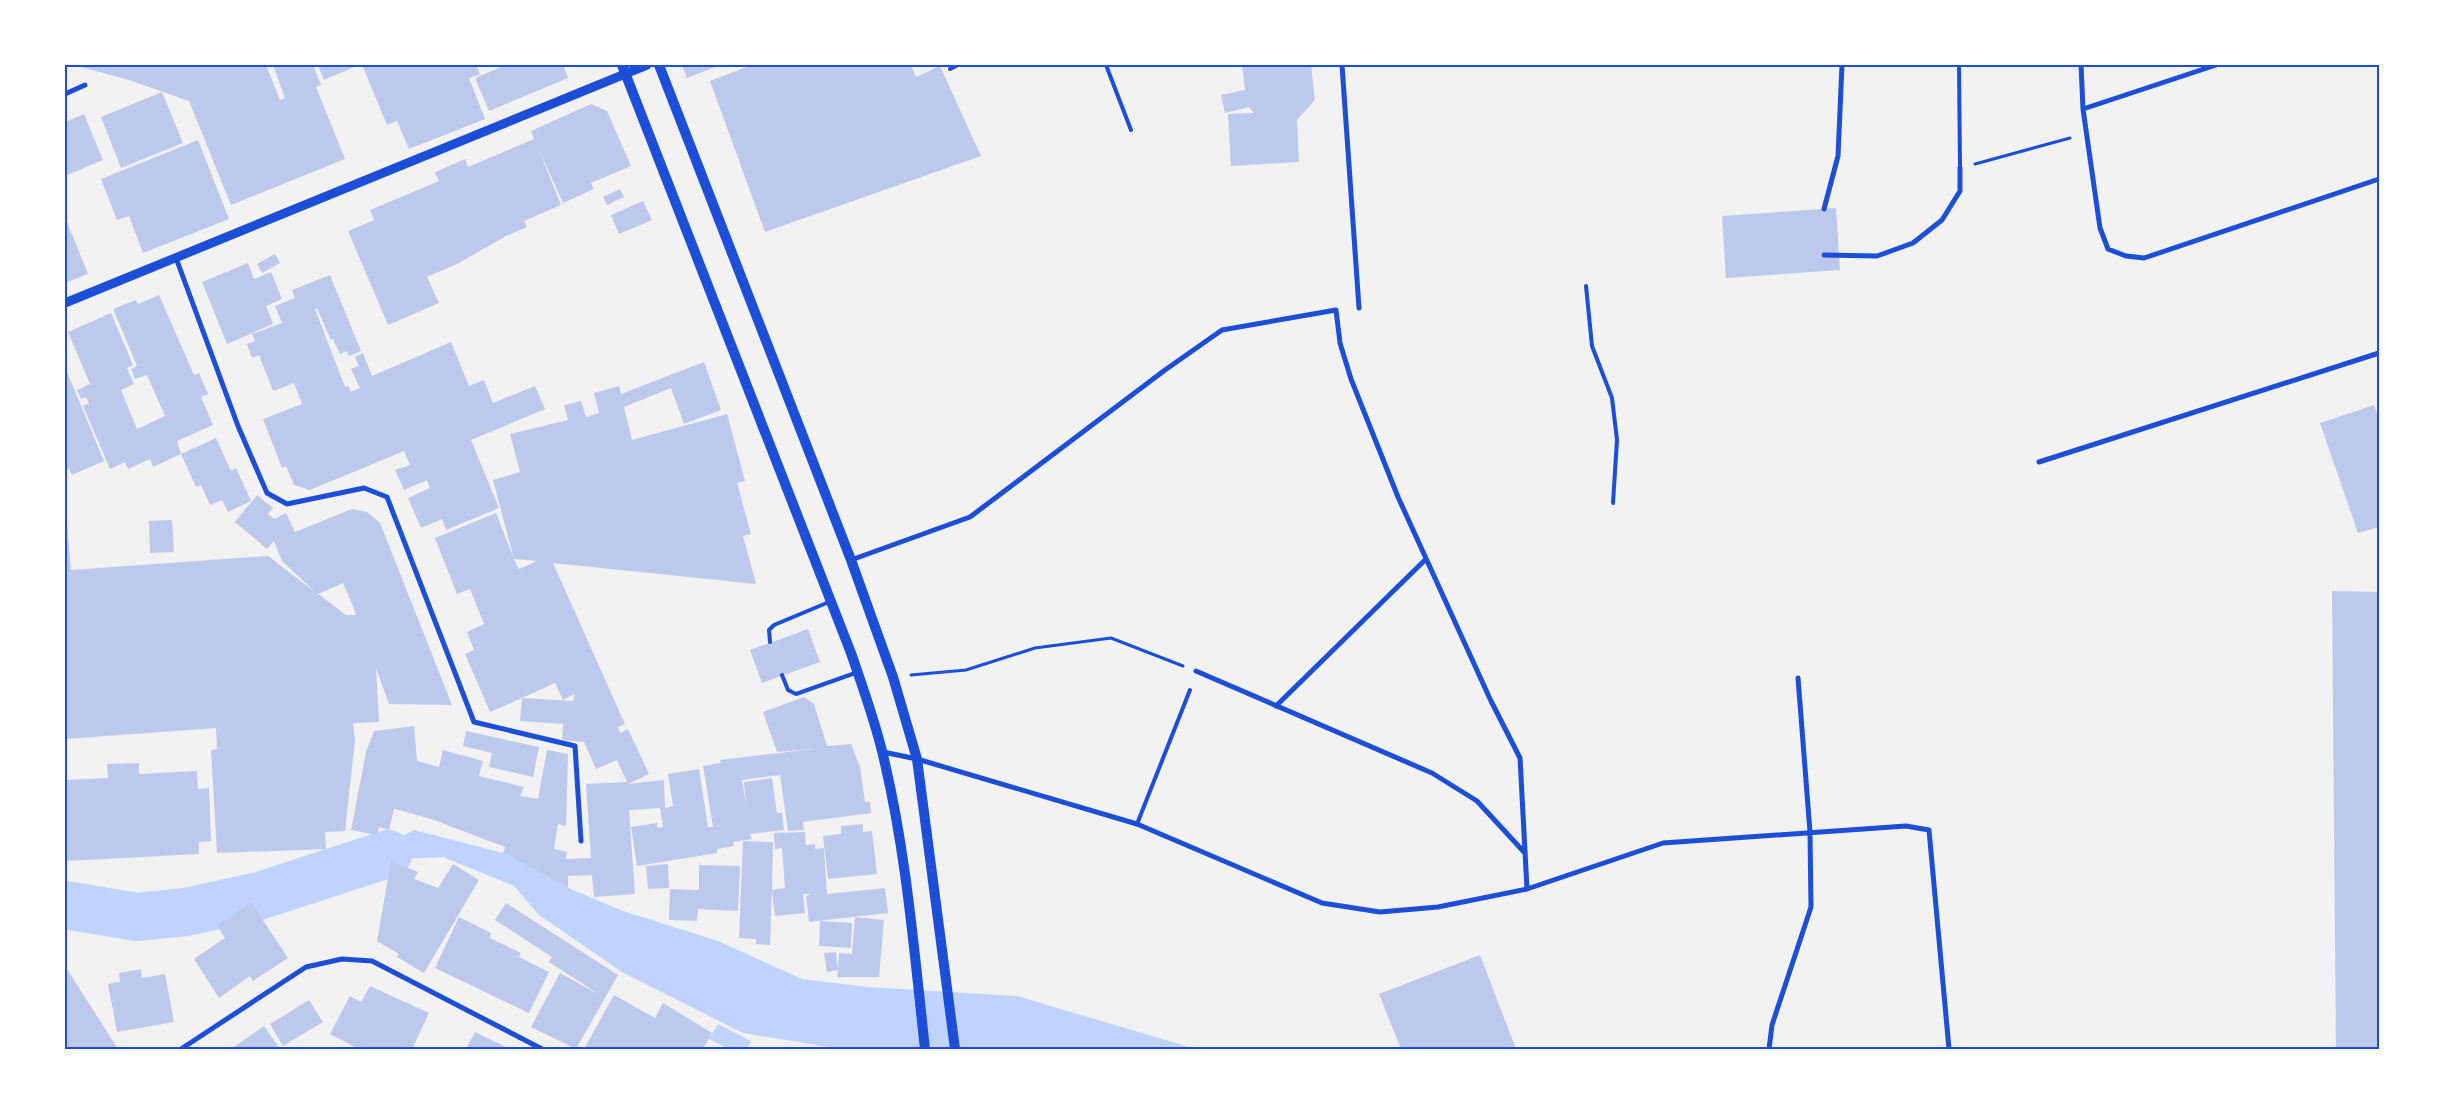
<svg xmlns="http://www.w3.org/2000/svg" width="2444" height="1114" font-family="'IBM Plex Serif',serif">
	<rect width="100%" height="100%" fill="#f2f2f2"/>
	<path fill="#bfd3fe" d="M 414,830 L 503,853 L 568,888 L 623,911 L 718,941 L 802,979 L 868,987 L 1017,996 L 1196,1049 L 841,1049 L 743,1033 L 622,972 L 539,915 L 514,886 L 443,857 L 383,860 L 129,930 L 65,918 L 65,893 L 133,909 L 277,881 L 343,843 L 392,841 Z
		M 718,1024 L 751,1041 L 747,1049 L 729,1049 L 709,1039 Z"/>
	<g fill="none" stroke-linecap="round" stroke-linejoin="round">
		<path stroke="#bfd3fe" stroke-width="48" d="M 65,905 L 137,917 L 186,912 L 259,896 L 388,854"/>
	</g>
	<path fill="#bdc9ec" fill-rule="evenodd" d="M 74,65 L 266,65 L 280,100 L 285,98 L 273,65 L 313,65 L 321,85 L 316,87 L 345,159 L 231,205 L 189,101 L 129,80 Z
		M 318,65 L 359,65 L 324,80 Z
		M 367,65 L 476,65 L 480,74 L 469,78 L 485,119 L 409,149 L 397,121 L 387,125 L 363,67 Z
		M 506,65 L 563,65 L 568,78 L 489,111 L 475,78 Z
		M 682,65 L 720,65 L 687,78 Z
		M 752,65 L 911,65 L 916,77 L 940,66 L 981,156 L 765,232 L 710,81 Z
		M 1242,65 L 1311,65 L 1315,100 L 1297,120 L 1299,162 L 1231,166 L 1228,114 L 1254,113 L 1249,107 L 1225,113 L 1221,95 L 1245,90 Z
		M 162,92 L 183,143 L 121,168 L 101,117 Z
		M 591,104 L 607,111 L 631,166 L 591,183 L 594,189 L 563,203 L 539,150 L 561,205 L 524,221 L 527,227 L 506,236 L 457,264 L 427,277 L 439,303 L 388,325 L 348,231 L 374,220 L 370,210 L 439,181 L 435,172 L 465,159 L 468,167 L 534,139 L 531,131 Z
		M 84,114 L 103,160 L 65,176 L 65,122 Z
		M 198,140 L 229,219 L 143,253 L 129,216 L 117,220 L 101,179 Z
		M 620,189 L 624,197 L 607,205 L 603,197 Z
		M 643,201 L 652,220 L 619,234 L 611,215 Z
		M 1836,208 L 1840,270 L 1726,278 L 1722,216 Z
		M 65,217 L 88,274 L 65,283 Z
		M 275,254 L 280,263 L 262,273 L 257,264 Z
		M 248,263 L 254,279 L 271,272 L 282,299 L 266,306 L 273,324 L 227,344 L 202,282 Z
		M 330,275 L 361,351 L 349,356 L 347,351 L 340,354 L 333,339 L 331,340 L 317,308 L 315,309 L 345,387 L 349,386 L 351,392 L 360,388 L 351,369 L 359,366 L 355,357 L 363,353 L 372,376 L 451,342 L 469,386 L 484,380 L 493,403 L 535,386 L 545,409 L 471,440 L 499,508 L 446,530 L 442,519 L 421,528 L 408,498 L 430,488 L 427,480 L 404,490 L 395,470 L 410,465 L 404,451 L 310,490 L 294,485 L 286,466 L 282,468 L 263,419 L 302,404 L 294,383 L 273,391 L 259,355 L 252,358 L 247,344 L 255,341 L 252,334 L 282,323 L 275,306 L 295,298 L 292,290 Z
		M 159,295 L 194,375 L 199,373 L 208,394 L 201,397 L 213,425 L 177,441 L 181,454 L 216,438 L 231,471 L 236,468 L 251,501 L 228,512 L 222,500 L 210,505 L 201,485 L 196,487 L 181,454 L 153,467 L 150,459 L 128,469 L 125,462 L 110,469 L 83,406 L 89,403 L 86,397 L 81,399 L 77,390 L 90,384 L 68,332 L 111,313 L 133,365 L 127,368 L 134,384 L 121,390 L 137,429 L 165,416 L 147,375 L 135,379 L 131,369 L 137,366 L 113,309 L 136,300 L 138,304 Z
		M 704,362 L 721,410 L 684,424 L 671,388 L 624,407 L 632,440 L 727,414 L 745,481 L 737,483 L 751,534 L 743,536 L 756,584 L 553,563 L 625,724 L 618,727 L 620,733 L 628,729 L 649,774 L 628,784 L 664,780 L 665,808 L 673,806 L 668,774 L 699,769 L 708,827 L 713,827 L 703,766 L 721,763 L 720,760 L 814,749 L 777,752 L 763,712 L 804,697 L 814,704 L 827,746 L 851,744 L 860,767 L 865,802 L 870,802 L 871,813 L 803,822 L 804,830 L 788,831 L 780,775 L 742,780 L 746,804 L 744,782 L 772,778 L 777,813 L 782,813 L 784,830 L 750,834 L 752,839 L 733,842 L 734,846 L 717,849 L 717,853 L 637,866 L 631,827 L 657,823 L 657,828 L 663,827 L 660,808 L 629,810 L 635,894 L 594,897 L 592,875 L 568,876 L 568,888 L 503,853 L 505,847 L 434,820 L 403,811 L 394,809 L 389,830 L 379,827 L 377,835 L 351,830 L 366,752 L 374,731 L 414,726 L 417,761 L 439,767 L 443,750 L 483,761 L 479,776 L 524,787 L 520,796 L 538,799 L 547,750 L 568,754 L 566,826 L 558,824 L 554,849 L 567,852 L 566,859 L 591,858 L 586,784 L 627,782 L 617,760 L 596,769 L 584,742 L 562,740 L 563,724 L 520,721 L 522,698 L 490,712 L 465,654 L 474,650 L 467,632 L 484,624 L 470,589 L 457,594 L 435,538 L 496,513 L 514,559 L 493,480 L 520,472 L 510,434 L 568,420 L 564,405 L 581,401 L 586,417 L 599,413 L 594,393 L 619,386 L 621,394 ZM 514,559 L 537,561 L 519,569 ZM 555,683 L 563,700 L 575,694 L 573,701 L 522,698 Z
		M 67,372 L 104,461 L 72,475 L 69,469 L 65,471 Z
		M 2374,405 L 2379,419 L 2379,527 L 2358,533 L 2320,423 Z
		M 257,495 L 273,508 L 268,514 L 274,519 L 286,513 L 295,532 L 352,509 L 367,512 L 380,523 L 452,705 L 389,704 L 376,668 L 379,722 L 353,723 L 355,740 L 345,831 L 325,832 L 326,849 L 217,853 L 211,750 L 217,749 L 216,728 L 65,739 L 65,501 L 71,570 L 268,556 L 315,592 L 282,561 L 274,541 L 267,549 L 235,522 ZM 343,583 L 352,604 L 356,615 L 346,615 L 318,594 Z
		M 172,520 L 174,552 L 150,553 L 149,521 Z
		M 2332,591 L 2379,592 L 2379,1049 L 2336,1049 Z
		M 808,629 L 820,662 L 762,683 L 750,650 Z
		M 466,731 L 539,747 L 533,777 L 489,767 L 492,753 L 463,746 Z
		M 139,763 L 139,774 L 197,771 L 198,789 L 209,788 L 211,841 L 199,842 L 199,854 L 65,861 L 65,780 L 108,778 L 107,764 Z
		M 863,824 L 863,832 L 872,831 L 877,874 L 828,879 L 823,836 L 841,834 L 841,826 Z
		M 805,832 L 806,845 L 815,844 L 815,849 L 824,848 L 827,894 L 885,888 L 888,913 L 809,922 L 806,896 L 811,894 L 803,894 L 805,913 L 775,916 L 772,890 L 770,945 L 756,944 L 756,939 L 739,938 L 743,841 L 773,842 L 772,890 L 785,888 L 782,848 L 775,849 L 774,833 Z
		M 391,861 L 418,872 L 414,879 L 438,888 L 453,864 L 479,880 L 424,973 L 397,957 L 399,954 L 377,941 Z
		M 668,864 L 669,888 L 648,889 L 646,866 Z
		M 699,865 L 740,866 L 738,911 L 698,909 L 697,921 L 669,920 L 670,889 L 699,890 Z
		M 251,902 L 288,958 L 253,981 L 250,976 L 219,998 L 194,959 L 225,938 L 217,925 Z
		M 506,903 L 618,975 L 576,1049 L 531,1027 L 560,973 L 600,995 L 549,962 L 552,957 L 495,920 Z
		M 459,917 L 491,933 L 490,938 L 521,953 L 519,957 L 549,972 L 529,1013 L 435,968 Z
		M 855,917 L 884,920 L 879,977 L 837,977 L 838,970 L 827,972 L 824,953 L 836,952 L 838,970 L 839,953 L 852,954 Z
		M 820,921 L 852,923 L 851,948 L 819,946 Z
		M 1480,955 L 1516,1049 L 1401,1049 L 1379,994 Z
		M 65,966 L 81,991 L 118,1049 L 65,1049 Z
		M 141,969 L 142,978 L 165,974 L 174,1022 L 117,1032 L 108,984 L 120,982 L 119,973 Z
		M 370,986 L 429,1013 L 412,1049 L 359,1049 L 330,1034 L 350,996 L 361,1002 Z
		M 614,995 L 655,1018 L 663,1003 L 712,1033 L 703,1049 L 584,1049 Z
		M 309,1000 L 323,1022 L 283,1046 L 270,1024 Z
		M 264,1026 L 280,1049 L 231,1049 Z
		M 475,1032 L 510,1049 L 466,1049 Z"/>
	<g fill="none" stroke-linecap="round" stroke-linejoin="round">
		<path stroke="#1d4ed8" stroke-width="3" d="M 1975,164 L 2070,138
			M 911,675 L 966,670 L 1035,648 L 1111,638 L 1183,666"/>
		<path stroke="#1d4ed8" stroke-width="4" d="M 1106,65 L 1131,130
			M 1959,65 L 1960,168
			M 950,69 L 958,65
			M 1586,286 L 1592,346 L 1612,398 L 1617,440 L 1613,503
			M 770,642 L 769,630 L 774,625 L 829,602
			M 782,675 L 788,690 L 796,694 L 858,672
			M 1137,824 L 1190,690"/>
		<path stroke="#1d4ed8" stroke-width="5" d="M 1342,65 L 1359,308
			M 2081,65 L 2083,109 L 2100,228 L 2108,249 L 2126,256 L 2144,258 L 2379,179
			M 65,94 L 85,85
			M 2083,109 L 2216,65
			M 1824,209 L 1838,156 L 1842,65
			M 1824,255 L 1877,256 L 1913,243 L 1942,220 L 1960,191 L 1960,168
			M 176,258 L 238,426 L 267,493 L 287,504 L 364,488 L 387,497 L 474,722 L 575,746 L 581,841
			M 2039,462 L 2379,353
			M 851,560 L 970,517 L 1165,370 L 1222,330 L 1336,310 L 1340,343 L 1351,379 L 1398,497 L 1491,701 L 1520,758 L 1527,889
			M 1196,671 L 1432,773 L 1477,801 L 1524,852
			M 1276,706 L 1426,559
			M 883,752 L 917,759 L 1137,824 L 1322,903 L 1380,912 L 1438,907 L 1527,889 L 1663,843 L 1906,826 L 1929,830 L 1949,1049
			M 181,1049 L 306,967 L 342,959 L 372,961 L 542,1049
			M 1769,1049 L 1772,1025 L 1811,907 L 1810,832 L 1798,678"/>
		<path stroke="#1d4ed8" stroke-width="9" d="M 65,303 L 647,65"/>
		<path stroke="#1d4ed8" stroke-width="10" d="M 622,65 L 851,653 C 862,685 874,718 882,751 C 906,848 914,950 925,1049
			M 659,65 L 851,560 L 893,677 L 917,759 L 955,1049"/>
	</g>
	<rect width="2444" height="1114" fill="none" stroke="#ffffff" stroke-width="132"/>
	<rect x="66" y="66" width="2312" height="982" fill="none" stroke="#1d4ed8" stroke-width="2"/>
</svg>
